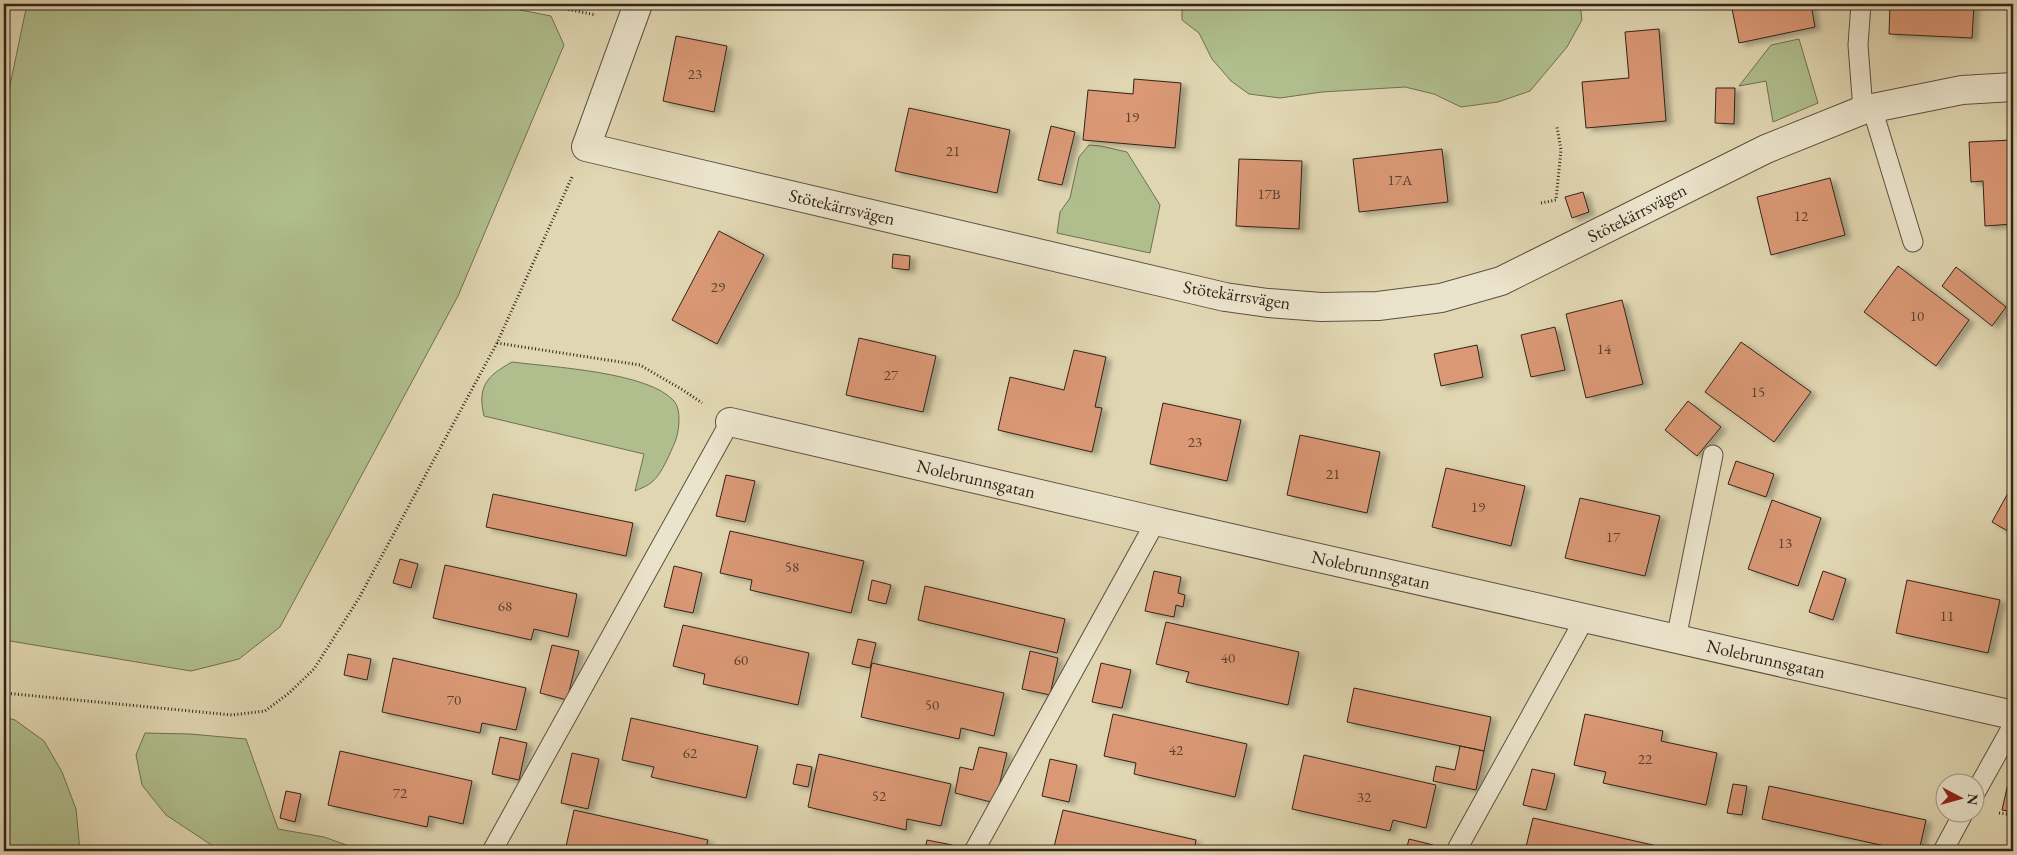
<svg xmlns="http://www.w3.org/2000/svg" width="2017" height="855" font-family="'EB Garamond',serif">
	<defs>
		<filter id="shadow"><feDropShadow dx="5.5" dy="3" stdDeviation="2.5" flood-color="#0004"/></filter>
	</defs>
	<rect width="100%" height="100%" fill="#e0d6b1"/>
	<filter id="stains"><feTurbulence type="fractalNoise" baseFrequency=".004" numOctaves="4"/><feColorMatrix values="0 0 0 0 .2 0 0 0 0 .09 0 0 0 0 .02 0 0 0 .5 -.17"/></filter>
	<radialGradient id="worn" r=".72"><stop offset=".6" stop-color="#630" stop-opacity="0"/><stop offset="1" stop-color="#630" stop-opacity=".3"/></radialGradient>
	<path fill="#b0be8d" stroke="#707054" d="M 27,4 L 490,4 L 551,16 L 564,45 L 458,296 L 280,627 L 239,659 L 191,671 L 4,640 L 4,114 Z
		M 1182,4 L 1580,4 L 1582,20 L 1567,47 L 1530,91 L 1498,102 L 1461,107 L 1434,94 L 1405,87 L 1322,92 L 1280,98 L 1249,94 L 1231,81 L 1212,59 L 1199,33 L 1182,20 Z
		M 1799,39 L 1818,103 L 1773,122 L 1766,81 L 1739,86 L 1771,45 Z
		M 1089,145 L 1101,146 L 1127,152 L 1160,205 L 1150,253 L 1057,233 L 1060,212 L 1070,198 L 1079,157 Z
		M 512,362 C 551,367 649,372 674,401 C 682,410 679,432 675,442 C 670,453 662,474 652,482 C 648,486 641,488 635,491 L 644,454 L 484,416 C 477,386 487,376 512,362 Z
		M 4,717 L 15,720 L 44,741 L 62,772 L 76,809 L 80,851 L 4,851 Z
		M 145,733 L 190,734 L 246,739 L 278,829 L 324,837 L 363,851 L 215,851 L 213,846 L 166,815 L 142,785 L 136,755 Z"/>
	<path fill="#da9875" stroke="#31231b" filter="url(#shadow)" d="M 1731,4 L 1811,4 L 1815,27 L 1739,43 Z
		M 1890,4 L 1974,4 L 1972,38 L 1889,34 Z
		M 1659,29 L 1666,121 L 1586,128 L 1582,82 L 1629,78 L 1625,32 Z
		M 676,36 L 727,46 L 714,112 L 663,101 Z
		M 1134,79 L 1181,83 L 1175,148 L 1083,140 L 1088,90 L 1133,94 Z
		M 1716,88 L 1735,88 L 1734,124 L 1715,123 Z
		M 909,108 L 1010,130 L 997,193 L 895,171 Z
		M 1051,126 L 1075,132 L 1062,185 L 1038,180 Z
		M 2013,140 L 2013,224 L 1985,226 L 1983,181 L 1971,182 L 1969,142 Z
		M 1442,149 L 1448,202 L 1359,212 L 1353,159 Z
		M 1239,159 L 1302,161 L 1299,229 L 1236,226 Z
		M 1830,178 L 1845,235 L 1771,255 L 1757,197 Z
		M 1583,192 L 1589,212 L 1572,218 L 1565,197 Z
		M 719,231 L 764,255 L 717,344 L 672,320 Z
		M 893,254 L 910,256 L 909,270 L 892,268 Z
		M 1898,266 L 1969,320 L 1936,366 L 1864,312 Z
		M 1956,267 L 2006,307 L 1992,326 L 1942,286 Z
		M 1622,300 L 1643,384 L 1586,398 L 1566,314 Z
		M 1555,327 L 1565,370 L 1531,377 L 1521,335 Z
		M 859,338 L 936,356 L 923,412 L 846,395 Z
		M 1741,342 L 1811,392 L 1774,442 L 1705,392 Z
		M 1477,345 L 1483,377 L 1441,386 L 1434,354 Z
		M 1074,350 L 1106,357 L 1095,407 L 1102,408 L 1092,452 L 998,430 L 1010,377 L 1064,390 Z
		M 1688,401 L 1721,427 L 1697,456 L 1665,430 Z
		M 1163,403 L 1241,420 L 1227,481 L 1150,464 Z
		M 1300,435 L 1380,452 L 1367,513 L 1287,495 Z
		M 1736,461 L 1774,474 L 1766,497 L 1728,484 Z
		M 1446,468 L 1525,486 L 1511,546 L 1432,527 Z
		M 726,475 L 755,481 L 745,522 L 716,516 Z
		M 2013,484 L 2013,534 L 1992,522 Z
		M 493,494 L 633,523 L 626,556 L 486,527 Z
		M 1580,498 L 1660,516 L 1645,576 L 1565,558 Z
		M 1772,500 L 1821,518 L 1798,586 L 1748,569 Z
		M 730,531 L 864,561 L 851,613 L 750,590 L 752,580 L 720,573 Z
		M 400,559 L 418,564 L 411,588 L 393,583 Z
		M 445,565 L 577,594 L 568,637 L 534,629 L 531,640 L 433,618 Z
		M 674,566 L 702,573 L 693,613 L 664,607 Z
		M 1154,571 L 1181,577 L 1178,593 L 1185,595 L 1183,607 L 1176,605 L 1174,617 L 1145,611 Z
		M 1823,571 L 1846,579 L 1833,620 L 1809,612 Z
		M 872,580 L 891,585 L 886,604 L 868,600 Z
		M 1907,580 L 2000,600 L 1988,653 L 1896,633 Z
		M 925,586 L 1065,619 L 1057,653 L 918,620 Z
		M 1166,622 L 1299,652 L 1288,705 L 1186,682 L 1189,672 L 1156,664 Z
		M 683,625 L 809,653 L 798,705 L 703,684 L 705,674 L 673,666 Z
		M 858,639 L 876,643 L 870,668 L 852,664 Z
		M 552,645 L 579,651 L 567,700 L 540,693 Z
		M 1030,651 L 1058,658 L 1050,695 L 1022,689 Z
		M 348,654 L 371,659 L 367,680 L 344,675 Z
		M 393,658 L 526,688 L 516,730 L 482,723 L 480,733 L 382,712 Z
		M 872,663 L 1004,693 L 994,736 L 961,728 L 959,739 L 861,717 Z
		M 1101,663 L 1131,670 L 1122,708 L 1092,702 Z
		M 1354,688 L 1491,717 L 1484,751 L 1347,722 Z
		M 1113,714 L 1247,744 L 1235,797 L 1134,774 L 1136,763 L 1104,756 Z
		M 1585,714 L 1663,731 L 1661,741 L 1717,753 L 1706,805 L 1603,783 L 1606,772 L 1574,765 Z
		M 631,718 L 758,746 L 746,798 L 651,777 L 654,767 L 622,760 Z
		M 500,737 L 527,743 L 519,780 L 492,774 Z
		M 1460,746 L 1484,751 L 1476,790 L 1433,781 L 1436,766 L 1455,770 Z
		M 979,747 L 1007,753 L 995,803 L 955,793 L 960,767 L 973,770 Z
		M 340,751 L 472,781 L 463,824 L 429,816 L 427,827 L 328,805 Z
		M 572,753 L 599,759 L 588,809 L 561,803 Z
		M 819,754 L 951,784 L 941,826 L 907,819 L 906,830 L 808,807 Z
		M 1304,755 L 1436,785 L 1426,828 L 1393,820 L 1390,831 L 1292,809 Z
		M 1050,759 L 1077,765 L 1069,802 L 1042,796 Z
		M 797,764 L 812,767 L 808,787 L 793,784 Z
		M 1532,769 L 1555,774 L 1546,810 L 1523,805 Z
		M 2011,770 L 2013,770 L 2013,812 L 2002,810 Z
		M 1733,784 L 1747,786 L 1742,815 L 1727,813 Z
		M 1769,786 L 1926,820 L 1919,851 L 1908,851 L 1762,819 Z
		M 286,791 L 301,794 L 295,822 L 280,818 Z
		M 574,810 L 708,840 L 705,851 L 565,851 Z
		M 1063,810 L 1196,840 L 1194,851 L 1053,851 Z
		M 1533,818 L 1666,848 L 1665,851 L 1525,851 Z
		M 1409,839 L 1433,845 L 1431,851 L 1406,851 Z
		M 927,840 L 952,845 L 950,851 L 925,851 Z"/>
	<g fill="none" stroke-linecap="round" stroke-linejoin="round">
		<g stroke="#5d5040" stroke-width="21">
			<path id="lane" d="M 1861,4 L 1858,45 L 1863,110
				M 1872,108 L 1913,242
				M 1676,639 L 1713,455
				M 1974,795 L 2013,725
				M 492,851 L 730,422
				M 974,851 L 1156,521
				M 1456,851 L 1585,618
				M 1943,851 L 1964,812"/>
		</g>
		<g stroke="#5d5040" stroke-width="30">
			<path id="street" d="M 638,4 L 586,147 L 1225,297 L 1268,303 L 1321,307 L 1378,306 L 1441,298 L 1501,281 L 1766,149 L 1863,110 L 1962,90 L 2013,87
				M 730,422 L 1156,521 L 2013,715"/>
		</g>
		<path stroke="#31231b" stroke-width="3" stroke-dasharray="1 2.5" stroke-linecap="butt" d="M 541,4 L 596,15
			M 1541,203 L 1556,200 L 1561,150 L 1557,127
			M 497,343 L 640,365 L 683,390 L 702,403
			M 4,693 L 232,715 L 265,711 L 289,693 L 314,669 L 359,598 L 497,343 L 572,177
			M 1999,813 L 2013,815"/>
		<use href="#lane" stroke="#ebe4cc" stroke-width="19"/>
		<use href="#street" stroke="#ebe4cc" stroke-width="28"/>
	</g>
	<g text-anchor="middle" stroke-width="4" stroke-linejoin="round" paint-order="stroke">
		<g font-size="15" fill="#5b4032">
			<text x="695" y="79">23</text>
			<text x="1132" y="122">19</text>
			<text x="953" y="156">21</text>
			<text x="1400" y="185">17A</text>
			<text x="1269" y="199">17B</text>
			<text x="1801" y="221">12</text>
			<text x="718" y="292">29</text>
			<text x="1917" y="321">10</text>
			<text x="1604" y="354">14</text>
			<text x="891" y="380">27</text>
			<text x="1758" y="397">15</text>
			<text x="1195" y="447">23</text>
			<text x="1333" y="479">21</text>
			<text x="1478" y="512">19</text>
			<text x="1613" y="542">17</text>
			<text x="1785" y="548">13</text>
			<text x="792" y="572">58</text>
			<text x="505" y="611">68</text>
			<text x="1947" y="621">11</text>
			<text x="1228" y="663">40</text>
			<text x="741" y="665">60</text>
			<text x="454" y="705">70</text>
			<text x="932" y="710">50</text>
			<text x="1176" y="755">42</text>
			<text x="690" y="758">62</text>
			<text x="1645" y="764">22</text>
			<text x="400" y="798">72</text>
			<text x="879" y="801">52</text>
			<text x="1364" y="802">32</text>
		</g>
		<g font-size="18" fill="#31231b" stroke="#ebe4cc">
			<text transform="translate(842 207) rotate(13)" y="6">Stötekärrsvägen</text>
			<text transform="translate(1637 213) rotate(-27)" y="6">Stötekärrsvägen</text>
			<text transform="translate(1237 295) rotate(9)" y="6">Stötekärrsvägen</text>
			<text transform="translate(976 479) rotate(13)" y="6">Nolebrunnsgatan</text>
			<text transform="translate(1371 570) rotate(13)" y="6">Nolebrunnsgatan</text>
			<text transform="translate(1766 659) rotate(13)" y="6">Nolebrunnsgatan</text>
		</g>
	</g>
	<rect width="2017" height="855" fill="none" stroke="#e0d6b1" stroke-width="20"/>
	<rect x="5" y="5" width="2007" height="845" fill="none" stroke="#31231b" stroke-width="2.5"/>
	<rect x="10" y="10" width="1997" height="835" fill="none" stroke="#31231b"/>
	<g transform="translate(1960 798) rotate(96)"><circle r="24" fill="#ebe4cc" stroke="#a19785"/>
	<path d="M0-4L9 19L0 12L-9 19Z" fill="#8f2418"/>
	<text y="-8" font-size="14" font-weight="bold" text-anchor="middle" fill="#31231b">N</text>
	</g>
	<rect width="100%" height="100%" filter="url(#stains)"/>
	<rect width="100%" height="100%" fill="url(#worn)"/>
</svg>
